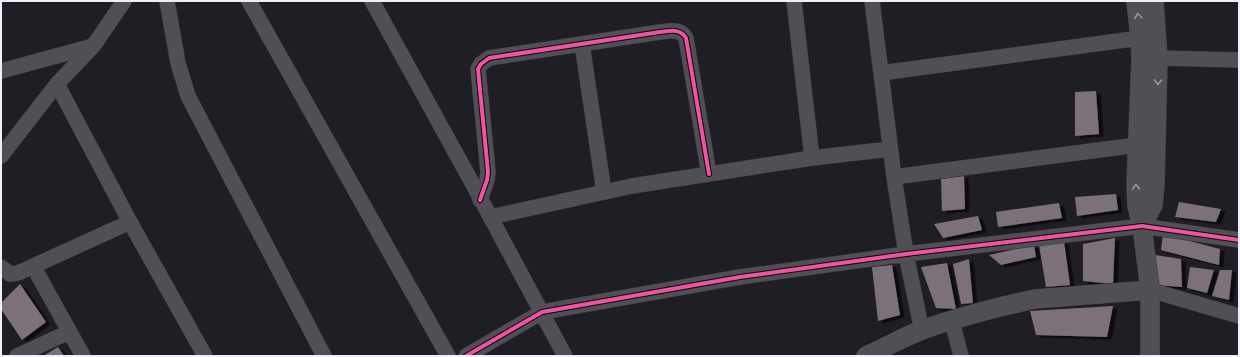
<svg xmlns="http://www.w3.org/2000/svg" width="1240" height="357" font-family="Inter,sans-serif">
	<defs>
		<filter id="shadow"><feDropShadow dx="4.5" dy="2.5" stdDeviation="0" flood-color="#0009"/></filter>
	</defs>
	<rect width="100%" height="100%" fill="#1e1e24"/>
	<path fill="#7b717a" filter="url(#shadow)" d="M 1096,91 L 1099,134 L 1075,136 L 1075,92 Z
		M 964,176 L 965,209 L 942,211 L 941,179 Z
		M 1116,194 L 1118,210 L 1077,216 L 1075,197 Z
		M 1179,202 L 1221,209 L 1216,222 L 1175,217 Z
		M 1059,203 L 1062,218 L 998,227 L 996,212 Z
		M 978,216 L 982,230 L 943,238 L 934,224 Z
		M 1163,234 L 1220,249 L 1219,265 L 1161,250 Z
		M 1115,238 L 1113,284 L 1083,281 L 1083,244 Z
		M 1064,241 L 1070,285 L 1046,287 L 1039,245 Z
		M 1034,245 L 1036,257 L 1001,265 L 989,255 Z
		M 1155,255 L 1181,259 L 1182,287 L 1155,285 Z
		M 969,259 L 973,303 L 961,304 L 953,264 Z
		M 947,263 L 956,309 L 936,308 L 921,267 Z
		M 892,265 L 900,315 L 878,321 L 872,267 Z
		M 1190,267 L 1214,270 L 1207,293 L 1187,288 Z
		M 1220,270 L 1232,270 L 1229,300 L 1212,296 Z
		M 20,284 L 46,322 L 22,340 L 1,309 L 1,303 Z
		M 1113,306 L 1107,337 L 1036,335 L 1030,311 Z
		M 58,347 L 64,356 L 43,356 Z"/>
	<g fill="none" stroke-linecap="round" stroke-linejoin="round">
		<g stroke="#3a3a40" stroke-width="16">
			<path id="minor" d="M 167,1 L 178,63 L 188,96 L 324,356
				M 249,1 L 448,356
				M 372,1 L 470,179 L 565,356
				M 794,1 L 812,158
				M 872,1 L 894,177 L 906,254 L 922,331
				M 582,44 L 604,192
				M 1158,58 L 1239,60
				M 1,71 L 93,46
				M 881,73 L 1140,38
				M 57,84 L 130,222 L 205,356
				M 1,156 L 57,84 L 94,45 L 124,1
				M 894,177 L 1137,145
				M 480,200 L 487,180 L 488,172 L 478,69 L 481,64 L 489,58 L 660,32 C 670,31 680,28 686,38 L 709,174
				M 490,217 L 632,186 L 812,158 L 890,149
				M 33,266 L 83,356
				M 1,267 L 10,274 L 18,273 L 130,222
				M 1150,290 L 1239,316
				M 952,321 L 961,356
				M 17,356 L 69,332
				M 466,356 L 542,312 L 740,277 L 906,254 L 1142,226 L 1239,240"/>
		</g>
		<g stroke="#3a3a40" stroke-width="20">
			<path id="tertiary" d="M 1136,1 L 1140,38 L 1141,58 L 1136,185 L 1137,206 L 1142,226 L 1150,290 L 1150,356
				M 1142,226 L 1153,205 L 1155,185 L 1158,58 L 1154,1
				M 866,356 C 885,348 903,337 922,330 C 958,317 998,307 1035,299 L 1150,290"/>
		</g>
		<use href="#minor" stroke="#504f55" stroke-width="15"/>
		<use href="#tertiary" stroke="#504f55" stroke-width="19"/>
		<g stroke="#06060c" stroke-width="6">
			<path id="cycleway" d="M 480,200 L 487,180 L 488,172 L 478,69 L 481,64 L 489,58 L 660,32 C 670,31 680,28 686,38 L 709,174
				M 466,356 L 542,312 L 740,277 L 906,254 L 1142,226 L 1239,240"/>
		</g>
		<use href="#cycleway" stroke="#f153a3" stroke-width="4"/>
	</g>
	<defs><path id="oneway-chevron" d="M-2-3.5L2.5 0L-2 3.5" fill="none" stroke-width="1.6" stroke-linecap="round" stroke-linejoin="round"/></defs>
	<g stroke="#98979f">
		<use href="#oneway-chevron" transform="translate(1138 16) rotate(-97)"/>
		<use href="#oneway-chevron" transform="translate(1158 82) rotate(91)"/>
		<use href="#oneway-chevron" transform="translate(1136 187) rotate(-92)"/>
	</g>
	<rect width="1240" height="357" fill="none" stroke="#efeef9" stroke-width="4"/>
</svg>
